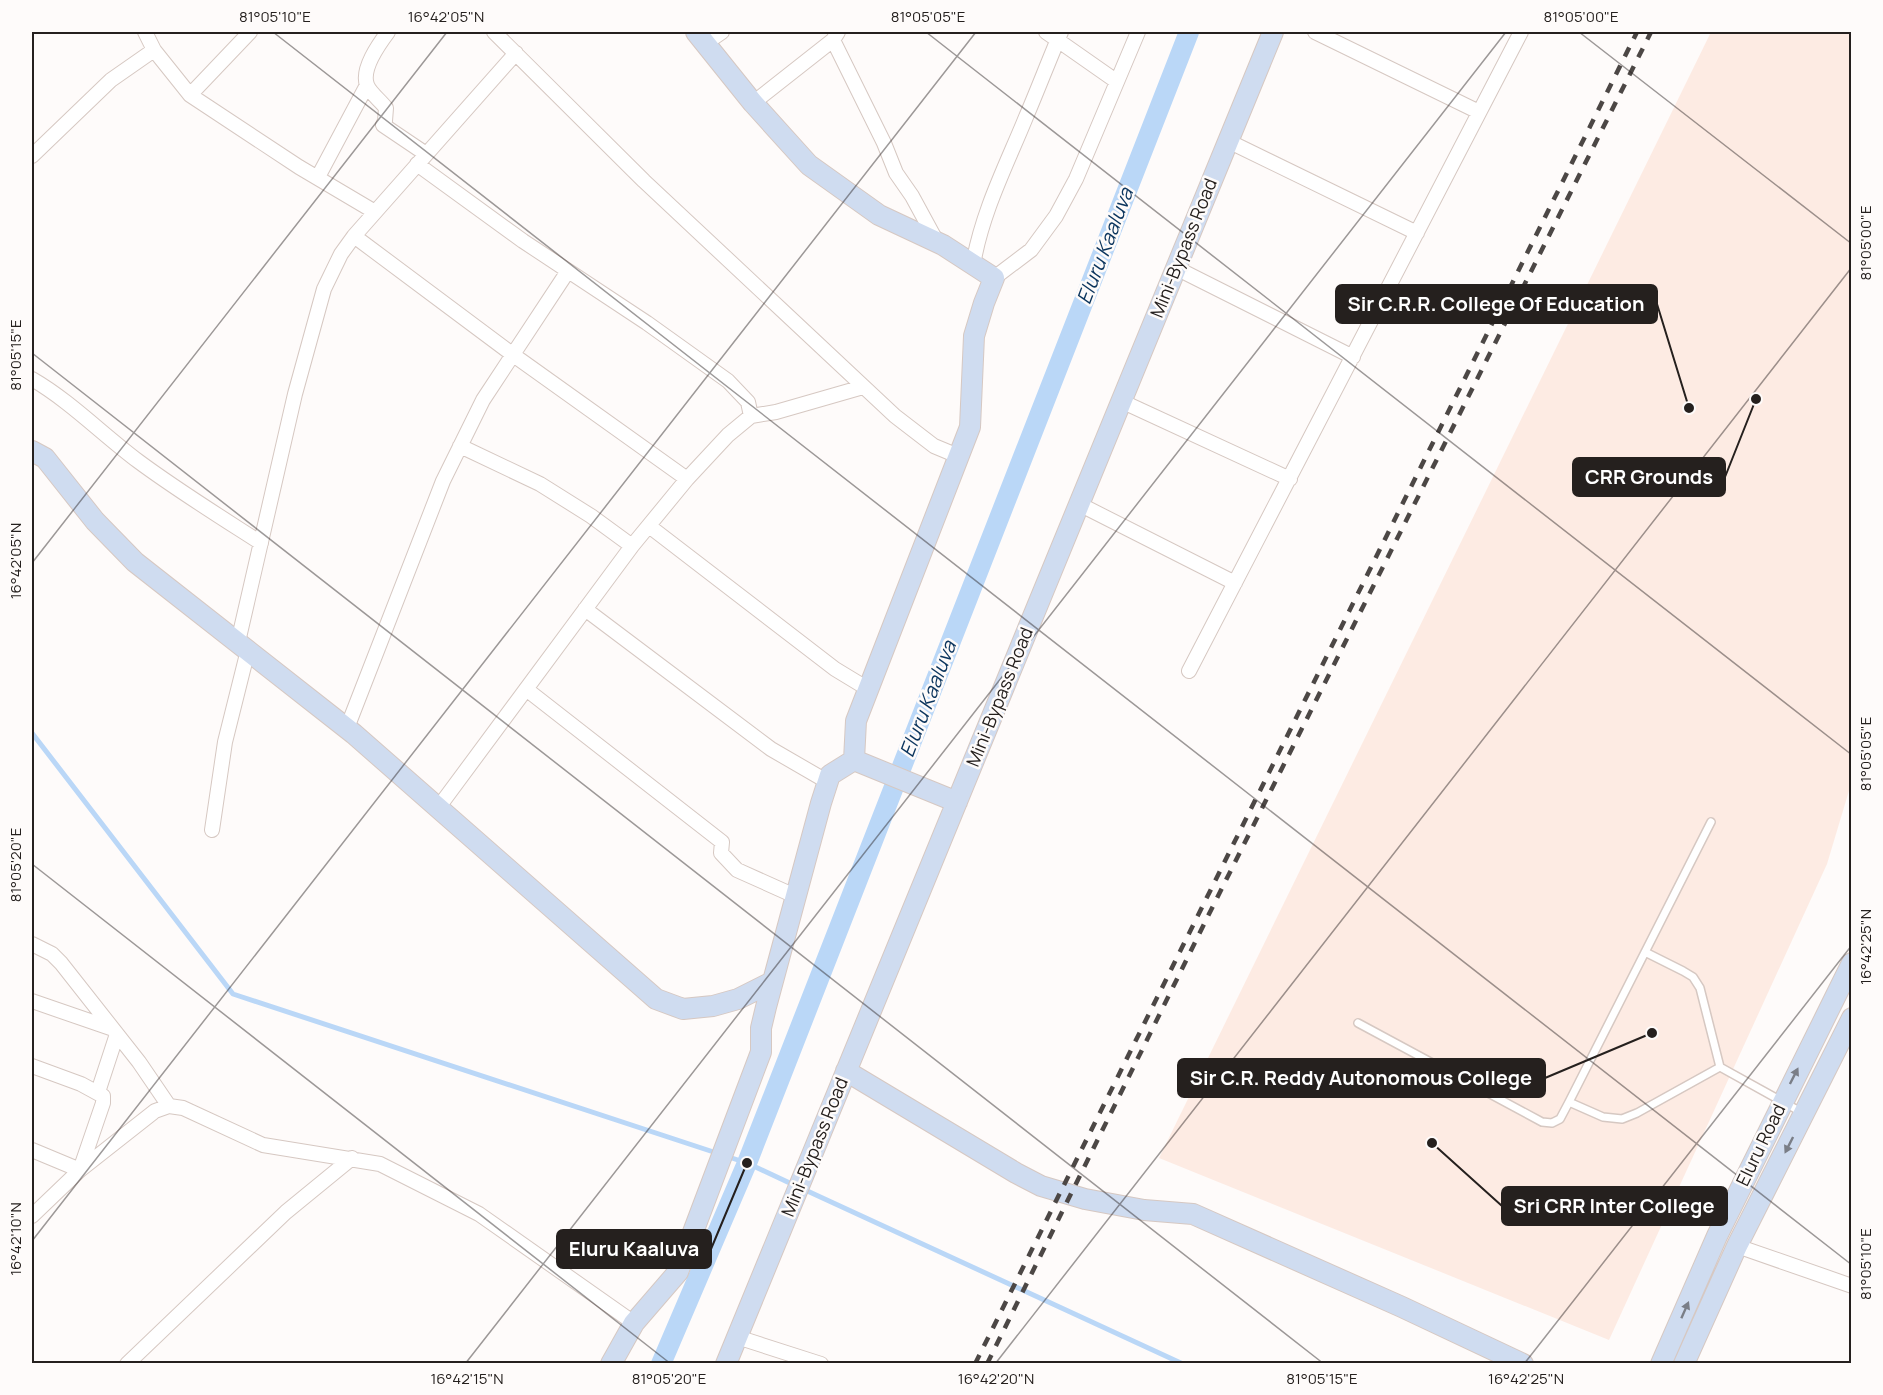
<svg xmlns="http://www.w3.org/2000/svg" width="1883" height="1395" font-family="Manrope,sans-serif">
	<rect width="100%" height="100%" fill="#fefbfa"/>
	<path fill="#fdebe3" d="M 1711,32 L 1851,32 L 1851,784 L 1827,864 L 1609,1340 L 1159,1158 Z"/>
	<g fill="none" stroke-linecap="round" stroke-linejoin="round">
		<path stroke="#bad7f7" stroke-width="5" d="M 32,733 L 233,994 L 747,1163 L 794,1185
			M 803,1189 L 1183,1364"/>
		<path stroke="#bad7f7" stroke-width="20" d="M 661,1364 L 747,1163 L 1189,32"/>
		<g stroke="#d6c8c2" stroke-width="10">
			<path id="lane" d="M 1358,1023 L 1542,1122 L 1552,1123 L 1560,1119 L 1569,1102 L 1711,822
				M 1720,1067 L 1803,1113
				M 1569,1102 L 1603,1117 L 1622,1119 L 1637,1113 L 1720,1067 L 1700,988 L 1693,977 L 1683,971 L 1645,952"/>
		</g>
		<g stroke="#d6c8c2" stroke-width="16">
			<path id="street" d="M 145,32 L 154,50 L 190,95 L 299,167 L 375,212
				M 388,32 C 379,44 361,69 367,85 C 370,93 381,101 386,108 L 385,121 L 383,125 L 426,154
				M 494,32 L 644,181 L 895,416 L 934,446 L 958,456
				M 1046,32 L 1116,81
				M 1315,32 L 1479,112
				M 833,40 L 884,143 L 896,173 L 912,196 L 937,242
				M 706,43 L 722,32
				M 190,95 L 250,32
				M 753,103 L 833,40 L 838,32
				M 1228,141 L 1417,233
				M 32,156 L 111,80 L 154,50
				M 417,164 L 523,241 L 647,323 L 728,381 L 748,402 L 751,416
				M 318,177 L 367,85
				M 354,236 L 512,354 L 687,479
				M 973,265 C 982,212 1006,166 1026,117 C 1038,89 1049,60 1061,32
				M 1176,268 L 1353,357
				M 994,278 L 1031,250 L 1056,216 L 1076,179 L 1138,32
				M 32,379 C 70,401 102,434 138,461 C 177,490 219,516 261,543
				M 1121,401 L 1290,479
				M 460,446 L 540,484 L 591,516 L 632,546
				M 1079,504 L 1235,583
				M 649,526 L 835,669 L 868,689
				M 585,609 L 771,749 L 828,782
				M 238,642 L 295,394 L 324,289 L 341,254 L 354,236 L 516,53
				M 1189,671 L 1521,32
				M 526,689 L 722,842 L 721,853 L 737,870 L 795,896
				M 347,728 L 443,481 L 483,400 L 568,271
				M 438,808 L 632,546 L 687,479 L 728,435 L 751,416 L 776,412 L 863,387
				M 212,830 L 225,742 L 248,650
				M 32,944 L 52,954 L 61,963 L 139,1062 L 169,1106
				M 32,1001 L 113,1029
				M 32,1066 L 81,1084 L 103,1096 L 103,1103 L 80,1170
				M 98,1092 L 117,1034
				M 32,1150 L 80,1170
				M 32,1216 L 80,1170 L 155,1111 L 169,1106 L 183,1108 L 263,1145 L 380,1164 L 479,1214 L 634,1323
				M 1737,1246 L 1852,1286
				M 737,1337 L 821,1364
				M 127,1364 L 286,1212 L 352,1158"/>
		</g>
		<g stroke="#d6c8c2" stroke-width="22">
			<path id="secondary" d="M 696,32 L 753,103 L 809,165 L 879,215 L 943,245 L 994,278 L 984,303 L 974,336 L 970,427 L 856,721 L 854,760
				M 32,451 L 45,458 L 95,521 L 135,562 L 354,734 L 656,999 L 683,1009 L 713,1006 L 738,999 L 772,982
				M 854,760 L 957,802
				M 846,1071 L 1016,1173 L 1041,1186 L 1085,1199 L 1144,1210 L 1193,1214 L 1402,1307 L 1523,1364
				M 611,1364 L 634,1323 L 678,1272 L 761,1052 L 761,1028 L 766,1007 L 821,803 L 830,775 L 854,760
				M 726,1364 L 1273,32
				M 1661,1364 L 1717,1236 L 1852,963
				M 1684,1364 L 1737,1246 L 1852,1018"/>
		</g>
		<use href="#lane" stroke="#fff" stroke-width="7"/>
		<use href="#street" stroke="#fff" stroke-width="14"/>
		<use href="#secondary" stroke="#cfdcf0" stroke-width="20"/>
		<path stroke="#4c4745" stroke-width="4.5" stroke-dasharray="10 10" stroke-linecap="butt" d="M 975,1364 L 1637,32
			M 987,1364 L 1213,906 L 1651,32"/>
	</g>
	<defs><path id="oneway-solid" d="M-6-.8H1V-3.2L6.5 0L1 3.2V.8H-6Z" transform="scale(1.5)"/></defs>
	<g fill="#7a7e87">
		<use href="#oneway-solid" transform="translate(1794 1076) rotate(-63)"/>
		<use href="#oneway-solid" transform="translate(1789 1145) rotate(117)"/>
		<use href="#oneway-solid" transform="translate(1685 1310) rotate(-66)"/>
	</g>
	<path fill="none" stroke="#25201e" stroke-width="1.5" stroke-opacity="0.45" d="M 273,32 L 1852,1265M 926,32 L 1852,755M 1579,32 L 1852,244M 32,353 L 1324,1364M 32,563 L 447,32M 32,864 L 671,1364M 32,1241 L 976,32M 465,1364 L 1506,32M 995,1364 L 1852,267M 1524,1364 L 1852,945"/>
	<g text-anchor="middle" stroke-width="5" stroke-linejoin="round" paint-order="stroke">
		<g font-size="18" fill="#25201e" stroke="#fefbfa">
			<text transform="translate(1184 248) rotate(-68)" y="6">Mini-Bypass Road</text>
			<text transform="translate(1000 697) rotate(-68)" y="6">Mini-Bypass Road</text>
			<text transform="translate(1761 1145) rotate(-64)" y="6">Eluru Road</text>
			<text transform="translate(815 1147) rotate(-68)" y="6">Mini-Bypass Road</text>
		</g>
		<g font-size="20" font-style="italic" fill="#0a345d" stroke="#fefbfa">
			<text transform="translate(1105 246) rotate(-69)" y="7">Eluru Kaaluva</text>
			<text transform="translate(928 699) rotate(-69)" y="7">Eluru Kaaluva</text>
		</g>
	</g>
	<path fill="none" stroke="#25201e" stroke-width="2" d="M1689 408L1657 304M1756 399L1725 477M1652 1033L1545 1078M1432 1143L1502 1206M747 1163L711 1249"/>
	<g fill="#25201e" stroke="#fefbfa" stroke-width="2">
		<circle cx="1689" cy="408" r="6"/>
		<circle cx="1756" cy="399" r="6"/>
		<circle cx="1652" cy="1033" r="6"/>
		<circle cx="1432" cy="1143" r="6"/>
		<circle cx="747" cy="1163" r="6"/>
	</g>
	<g fill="#25201e" stroke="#25201e" stroke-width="2">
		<rect x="1336" y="285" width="321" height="38" rx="6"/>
		<rect x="1573" y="458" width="152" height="38" rx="6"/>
		<rect x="1178" y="1059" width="367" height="38" rx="6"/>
		<rect x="1502" y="1187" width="225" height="38" rx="6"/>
		<rect x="557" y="1230" width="154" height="38" rx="6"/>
	</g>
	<g font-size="20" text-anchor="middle" font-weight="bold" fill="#fff">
		<text x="1496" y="311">Sir C.R.R. College Of Education</text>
		<text x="1649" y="484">CRR Grounds</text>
		<text x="1361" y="1085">Sir C.R. Reddy Autonomous College</text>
		<text x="1614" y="1213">Sri CRR Inter College</text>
		<text x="634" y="1256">Eluru Kaaluva</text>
	</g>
	<rect width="1883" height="1395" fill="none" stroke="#fefbfa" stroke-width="66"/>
	<rect x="33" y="33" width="1817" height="1329" fill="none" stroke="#25201e" stroke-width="2"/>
	<g font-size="15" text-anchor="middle" fill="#25201e">
		<text x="275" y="22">81°05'10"E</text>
		<text x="446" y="22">16°42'05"N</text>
		<text x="928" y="22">81°05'05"E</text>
		<text x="1581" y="22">81°05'00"E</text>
		<text transform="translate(1866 243) rotate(-90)" y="5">81°05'00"E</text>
		<text transform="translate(16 355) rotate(-90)" y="5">81°05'15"E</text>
		<text transform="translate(16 561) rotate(-90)" y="5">16°42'05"N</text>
		<text transform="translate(1866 754) rotate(-90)" y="5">81°05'05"E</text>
		<text transform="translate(16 865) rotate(-90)" y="5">81°05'20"E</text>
		<text transform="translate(1866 947) rotate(-90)" y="5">16°42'25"N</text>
		<text transform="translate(16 1239) rotate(-90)" y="5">16°42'10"N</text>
		<text transform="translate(1866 1264) rotate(-90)" y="5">81°05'10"E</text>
		<text x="467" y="1384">16°42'15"N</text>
		<text x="669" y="1384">81°05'20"E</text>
		<text x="996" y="1384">16°42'20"N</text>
		<text x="1322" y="1384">81°05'15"E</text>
		<text x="1526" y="1384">16°42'25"N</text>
	</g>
</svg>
